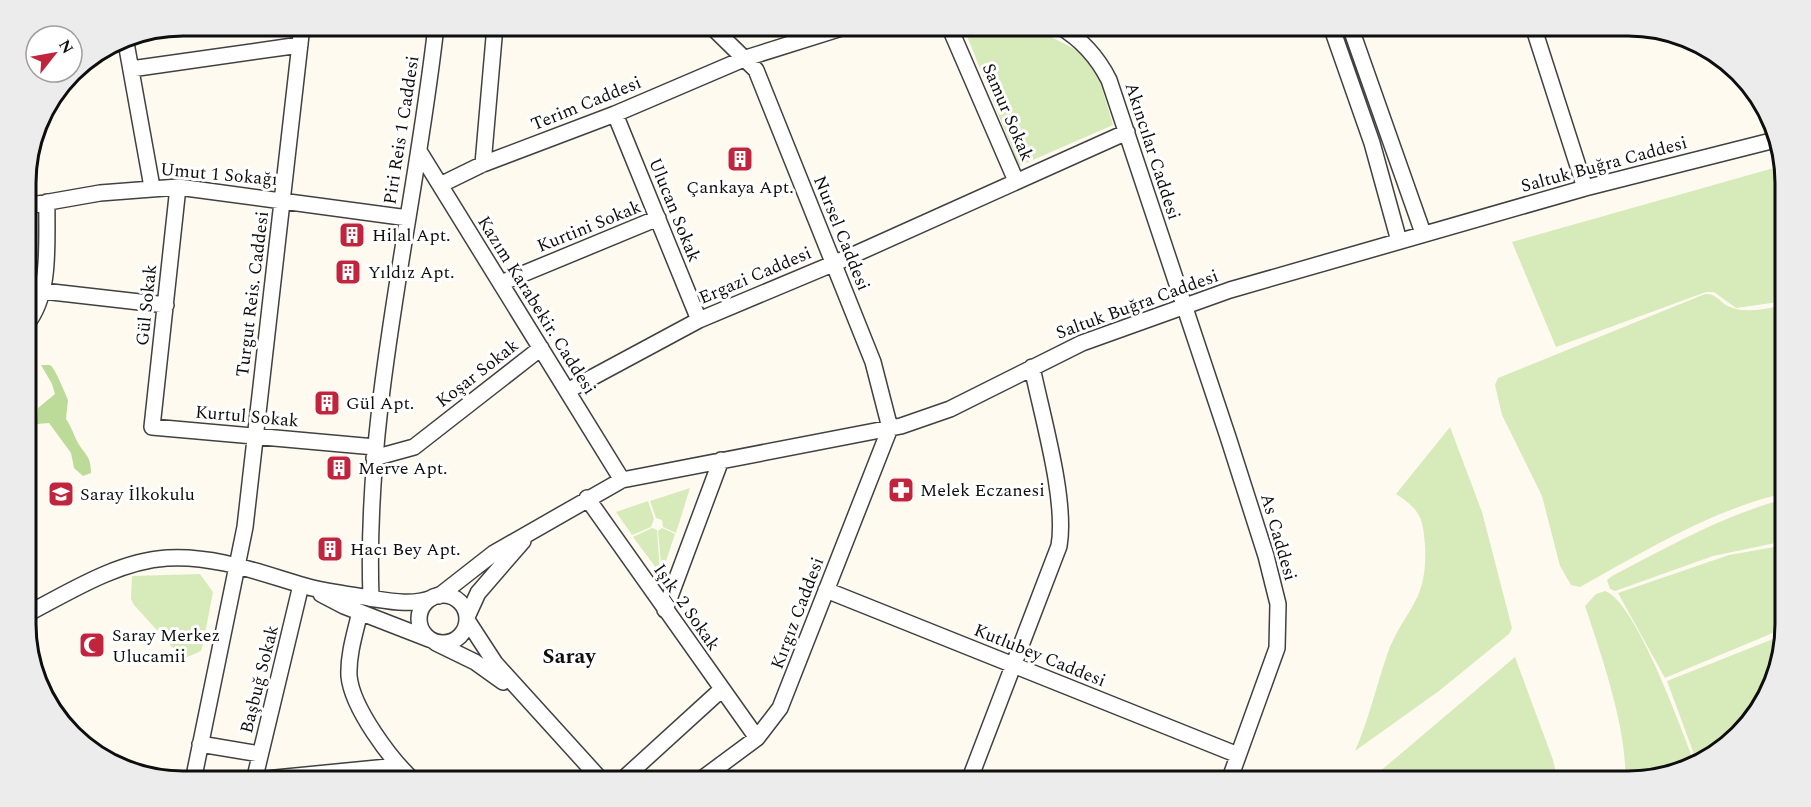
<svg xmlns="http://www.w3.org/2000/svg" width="1811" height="807" font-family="Spectral,serif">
	<rect width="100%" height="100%" fill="#fffaf0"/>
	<path fill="#d7eab9" d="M 963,26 L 1030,26 L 1084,54 L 1099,78 L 1113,125 L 1019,166 Z
		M 1784,165 L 1785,301 L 1736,308 L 1714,292 L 1706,292 L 1556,347 L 1512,242 Z
		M 1705,294 C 1717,293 1720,303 1730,307 C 1746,314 1768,308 1785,305 L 1785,493 C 1711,510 1645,551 1580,587 L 1571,585 L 1560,566 L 1542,496 L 1502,415 L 1495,385 L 1498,378 Z
		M 1450,427 L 1482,512 L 1512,628 L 1509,634 L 1439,691 L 1355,751 C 1369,719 1376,687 1387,655 C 1404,608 1428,604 1425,546 C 1423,517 1420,510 1396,494 Z
		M 690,488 L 676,533 L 663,527 L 662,520 L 656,518 L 650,501 Z
		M 1785,499 L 1785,541 L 1713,556 L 1615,591 L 1610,589 L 1607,580 L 1612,576 C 1668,547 1723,515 1785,499 Z
		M 648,501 L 654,519 L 651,527 L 632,535 L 616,512 Z
		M 652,528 L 657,530 L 660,573 L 633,537 Z
		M 662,528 L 675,534 L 662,573 L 658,531 Z
		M 1785,545 L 1785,628 L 1665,678 L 1618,593 L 1729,555 Z
		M 200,574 L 213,592 L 203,644 L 201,651 L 183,659 L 134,605 L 131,599 L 132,576 Z
		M 1605,591 C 1634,600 1678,720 1690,751 L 1692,763 L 1638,781 L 1625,781 C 1628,731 1601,654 1585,606 L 1596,594 Z
		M 1783,635 L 1774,684 L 1734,732 L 1695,757 L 1667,681 Z
		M 1515,657 L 1553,760 L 1558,781 L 1362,781 L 1378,773 Z"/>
	<path fill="#bddb98" d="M 41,365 L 50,365 C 55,368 65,393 68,400 L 66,419 C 71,426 73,433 77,441 C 84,455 91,454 91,473 L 83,476 L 74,468 L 71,453 L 49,423 L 37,424 L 38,408 L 55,394 L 52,384 Z"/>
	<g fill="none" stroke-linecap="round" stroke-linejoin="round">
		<g stroke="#414141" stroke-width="18">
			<path id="minor" d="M 949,26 L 1016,181
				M 1059,26 C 1081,39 1098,58 1109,80 L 1228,437 L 1266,556 L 1278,604 L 1277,648 L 1229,781
				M 1331,26 L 1372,143 L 1399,241
				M 1350,26 L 1423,233
				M 1533,26 L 1585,188
				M 125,37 L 152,187
				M 131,69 L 300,45
				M 615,114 L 699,320
				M 419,151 L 622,480
				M 483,164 L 495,26
				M 440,185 L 483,164 L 615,114 L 746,58 L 848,26
				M 178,187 L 152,427 L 375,447
				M 26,206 L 100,193 L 178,187 L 408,218
				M 501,283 L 658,218
				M 43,291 L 166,305
				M 26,325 C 52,293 46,242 47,202
				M 567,391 L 699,320 L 842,260 L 1127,132
				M 374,458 L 414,447 L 541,348
				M 587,498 L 757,738
				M 826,590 L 1238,755
				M 321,594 L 344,606 L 429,639
				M419 619a24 24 0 1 1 48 0a24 24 0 1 1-48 0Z
				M 439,596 L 494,553 L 622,480 L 901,426 L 950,409 L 1082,343 L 1230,290 L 1585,188 L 1775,140
				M 371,598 C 364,405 415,216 436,26
				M 665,610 L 721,460
				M 360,612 C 355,633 348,655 349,676 C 352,708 391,760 414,781
				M 27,614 C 69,592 118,561 167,558 C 215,555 260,573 305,586 C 325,592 348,594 369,598 C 389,601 412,606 432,598
				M 467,617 L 478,593 L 523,541
				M 467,620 L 495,663 L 602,781
				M 436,643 L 475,662 L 503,682
				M 200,744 L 260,754
				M 254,780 L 398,766
				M 193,781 L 245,527 L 302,26
				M 254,781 L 301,585
				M 621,781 L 722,689
				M 699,781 L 757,738 L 780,708 L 890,428 L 873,362 L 756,70 L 711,26
				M 969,781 L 1059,546 C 1067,500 1042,416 1032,367"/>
		</g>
		<use href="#minor" stroke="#fff" stroke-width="15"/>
	</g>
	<defs>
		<g id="building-square" transform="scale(1.35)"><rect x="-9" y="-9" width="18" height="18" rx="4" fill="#c0253d" stroke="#fff"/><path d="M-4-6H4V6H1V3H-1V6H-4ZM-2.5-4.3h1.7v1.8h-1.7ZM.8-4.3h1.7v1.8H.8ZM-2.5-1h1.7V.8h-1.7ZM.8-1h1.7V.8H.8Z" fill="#fff"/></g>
		<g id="pharmacy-square" transform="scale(1.35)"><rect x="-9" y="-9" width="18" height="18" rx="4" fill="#c0253d" stroke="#fff"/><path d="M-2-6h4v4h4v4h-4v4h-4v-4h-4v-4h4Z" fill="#fff"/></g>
		<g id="school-square" transform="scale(1.35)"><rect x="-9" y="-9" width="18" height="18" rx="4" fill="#c0253d" stroke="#fff"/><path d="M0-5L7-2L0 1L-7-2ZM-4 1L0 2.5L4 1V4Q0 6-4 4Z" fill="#fff"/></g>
		<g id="mosque-square" transform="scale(1.35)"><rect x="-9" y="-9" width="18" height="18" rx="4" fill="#c0253d" stroke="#fff"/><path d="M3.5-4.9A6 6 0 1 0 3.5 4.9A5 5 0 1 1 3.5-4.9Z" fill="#fff"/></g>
	</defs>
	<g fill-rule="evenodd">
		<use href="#building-square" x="740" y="159"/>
		<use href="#building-square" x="352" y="235"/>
		<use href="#building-square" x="348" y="272"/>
		<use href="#building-square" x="327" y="403"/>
		<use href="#building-square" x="339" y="468"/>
		<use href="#pharmacy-square" x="901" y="490"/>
		<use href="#school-square" x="61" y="494"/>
		<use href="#building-square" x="330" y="549"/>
		<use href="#mosque-square" x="92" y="645"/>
	</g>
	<g text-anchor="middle" stroke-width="6" stroke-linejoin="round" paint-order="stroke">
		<g font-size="18" fill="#0e0e0e" stroke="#fff">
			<text transform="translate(586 103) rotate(-22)" y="6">Terim Caddesi</text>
			<text transform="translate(1008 112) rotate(67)" y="6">Samur Sokak</text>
			<text transform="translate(401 130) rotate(-81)" y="6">Piri Reis 1 Caddesi</text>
			<text transform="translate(1153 151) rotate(72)" y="6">Akıncılar Caddesi</text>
			<text transform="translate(1604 164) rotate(-15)" y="6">Saltuk Buğra Caddesi</text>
			<text transform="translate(219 174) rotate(5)" y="6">Umut 1 Sokağı</text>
			<text transform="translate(675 210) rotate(68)" y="6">Ulucan Sokak</text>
			<text transform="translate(589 226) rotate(-22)" y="6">Kurtini Sokak</text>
			<text transform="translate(842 233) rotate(68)" y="6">Nursel Caddesi</text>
			<text transform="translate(755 275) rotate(-23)" y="6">Ergazi Caddesi</text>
			<text transform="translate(252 294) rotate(-83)" y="6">Turgut Reis. Caddesi</text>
			<text transform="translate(1137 304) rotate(-20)" y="6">Saltuk Buğra Caddesi</text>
			<text transform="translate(146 305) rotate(-84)" y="6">Gül Sokak</text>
			<text transform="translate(537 305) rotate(58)" y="6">Kazım Karabekir. Caddesi</text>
			<text transform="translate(477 373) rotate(-38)" y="6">Koşar Sokak</text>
			<text transform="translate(247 416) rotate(5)" y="6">Kurtul Sokak</text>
			<text transform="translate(1279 537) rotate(74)" y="6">As Caddesi</text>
			<text transform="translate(687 607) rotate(55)" y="6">Işık_2 Sokak</text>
			<text transform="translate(797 613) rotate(-69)" y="6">Kırgız Caddesi</text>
			<text transform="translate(1040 655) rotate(22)" y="6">Kutlubey Caddesi</text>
			<text transform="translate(259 679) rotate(-76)" y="6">Başbuğ Sokak</text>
		</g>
		<g font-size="18" fill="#0e0e0e" stroke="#fff" text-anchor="start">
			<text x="740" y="193" text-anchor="middle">Çankaya Apt.</text>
			<text x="372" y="241">Hilal Apt.</text>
			<text x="368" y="278">Yıldız Apt.</text>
			<text x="346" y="409">Gül Apt.</text>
			<text x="358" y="474">Merve Apt.</text>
			<text x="920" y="496">Melek Eczanesi</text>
			<text x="80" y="500">Saray İlkokulu</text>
			<text x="350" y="555">Hacı Bey Apt.</text>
			<text x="112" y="641">Saray Merkez<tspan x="112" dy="21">Ulucamii</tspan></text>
		</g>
		<g font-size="21" font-weight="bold" fill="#0e0e0e" stroke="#fff">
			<text x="569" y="663">Saray</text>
		</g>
	</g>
	<path d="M0 0H1811V807H0ZM183 36H1628A147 147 0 0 1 1775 183V624A147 147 0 0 1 1628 771H183A147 147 0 0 1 36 624V183A147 147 0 0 1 183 36Z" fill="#ececec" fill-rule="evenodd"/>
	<path fill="none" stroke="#0e0e0e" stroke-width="3" d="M183 36H1628A147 147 0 0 1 1775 183V624A147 147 0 0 1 1628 771H183A147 147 0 0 1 36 624V183A147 147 0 0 1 183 36Z"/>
	<g transform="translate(54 54) rotate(59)"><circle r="28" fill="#ffffff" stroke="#9f9f9f" stroke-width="1.5"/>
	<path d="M0-4.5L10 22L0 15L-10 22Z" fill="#c0253d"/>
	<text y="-9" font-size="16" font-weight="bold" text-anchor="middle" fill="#0e0e0e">N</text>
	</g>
</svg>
